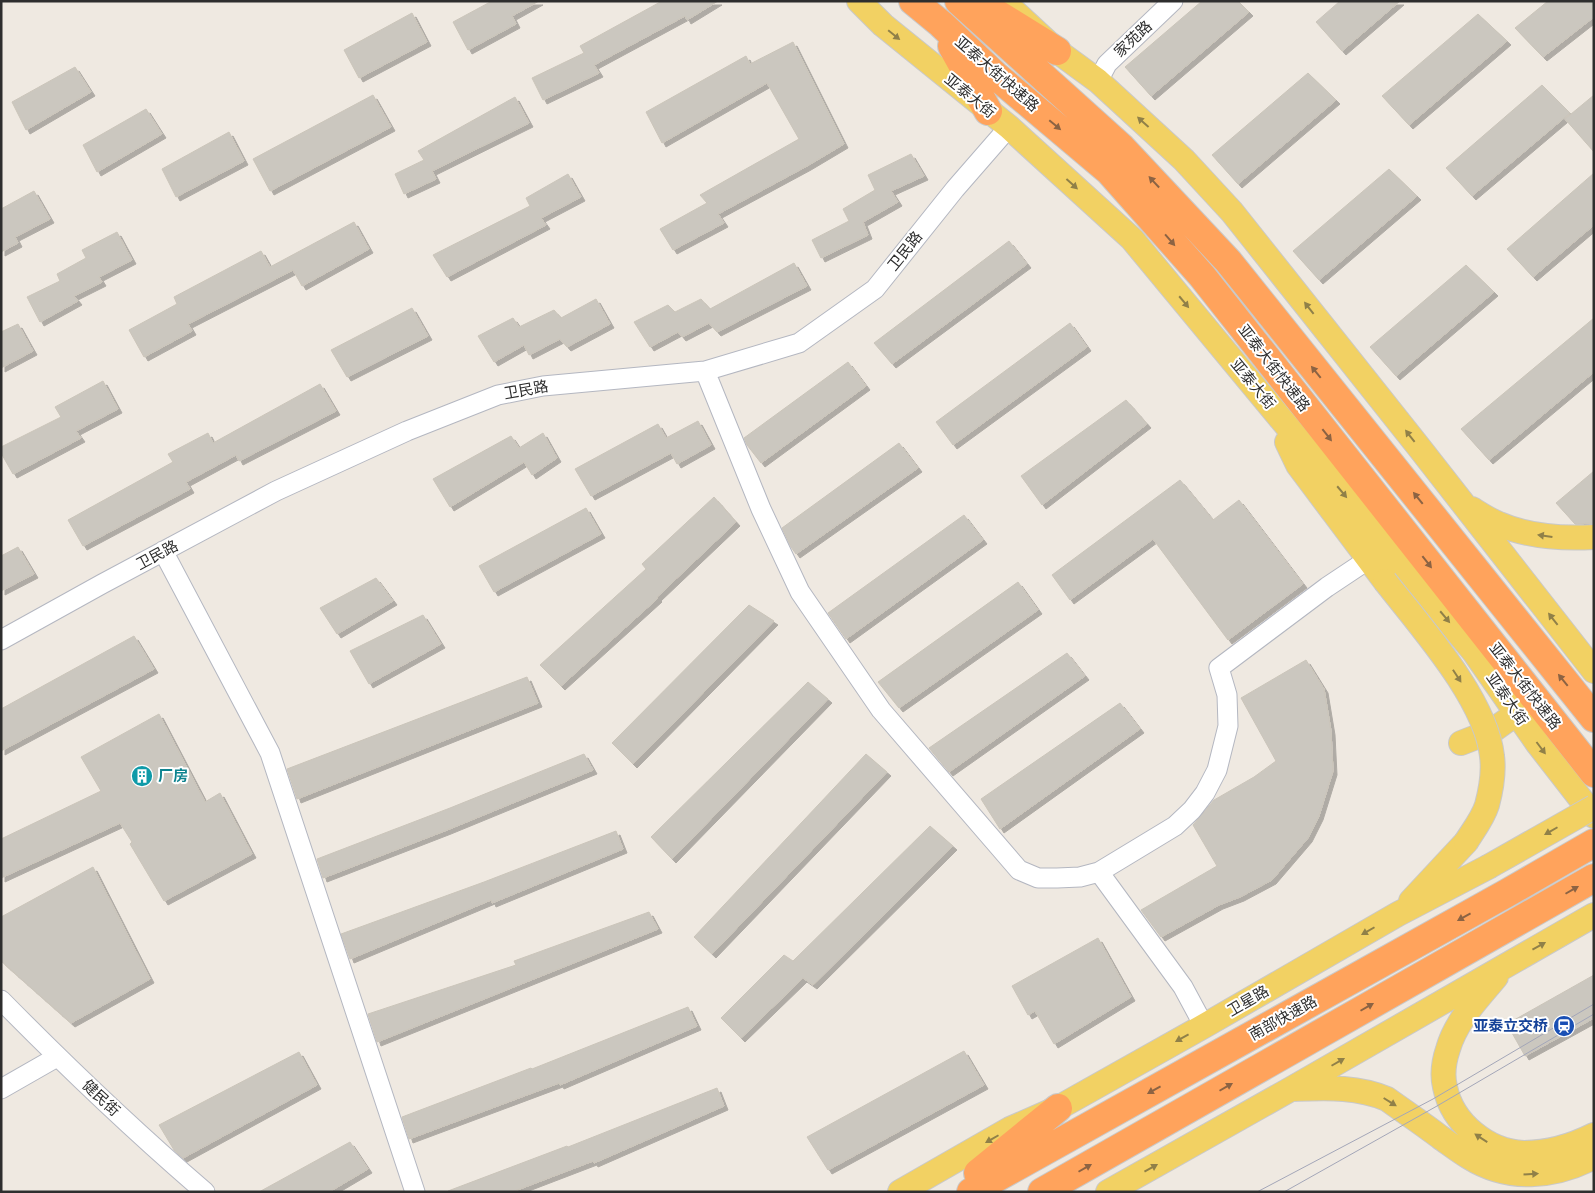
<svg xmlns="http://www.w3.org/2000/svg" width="1595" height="1193" font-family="Montserrat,'Noto Sans SC',sans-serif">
	<defs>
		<filter id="shadow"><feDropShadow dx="4" dy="4" stdDeviation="0" flood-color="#0004"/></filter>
	</defs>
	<rect width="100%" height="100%" fill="#efe9e1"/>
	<path fill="#cbc7bf" stroke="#cbc5ba" filter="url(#shadow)" d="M 492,1 L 539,1 L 512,16 L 516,24 L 468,50 L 453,22 Z
		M 662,1 L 718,1 L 687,20 L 685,16 L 594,65 L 599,73 L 543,100 L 532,78 L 584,53 L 580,46 Z
		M 1202,1 L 1238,1 L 1249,12 L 1151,96 L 1125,67 Z
		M 1340,1 L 1400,1 L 1342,51 L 1316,22 Z
		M 1548,1 L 1594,1 L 1594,17 L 1543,57 L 1515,28 Z
		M 412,13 L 427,42 L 359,78 L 344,50 Z
		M 1478,14 L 1507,41 L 1409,125 L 1382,96 Z
		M 793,42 L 844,144 L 807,166 L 718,214 L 724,223 L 673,250 L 660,229 L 707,203 L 700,195 L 799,139 L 767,83 L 662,143 L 646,112 L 746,56 L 750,64 Z
		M 75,67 L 91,92 L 26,130 L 12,102 Z
		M 1308,73 L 1336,100 L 1238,184 L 1212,155 Z
		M 1542,85 L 1570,113 L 1472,196 L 1446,168 Z
		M 373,95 L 391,127 L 270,191 L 253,159 Z
		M 1594,95 L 1594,152 L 1565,119 Z
		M 515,97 L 529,123 L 432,171 L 436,179 L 404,194 L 395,174 L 424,160 L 418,151 Z
		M 146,109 L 162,134 L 97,172 L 83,145 Z
		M 229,132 L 244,161 L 176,197 L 162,169 Z
		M 911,154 L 924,176 L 891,191 L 898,202 L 863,222 L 868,235 L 821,258 L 812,240 L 849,221 L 843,209 L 875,190 L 868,175 Z
		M 1389,169 L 1417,196 L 1319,280 L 1293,251 Z
		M 1594,173 L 1594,225 L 1533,277 L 1507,249 Z
		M 568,174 L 581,197 L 541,218 L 546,225 L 447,277 L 433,255 L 530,206 L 526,198 Z
		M 34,191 L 50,219 L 15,237 L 18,243 L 1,252 L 1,209 Z
		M 354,222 L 369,249 L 302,286 L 293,270 L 188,324 L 192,331 L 144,357 L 129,330 L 177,304 L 174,297 L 261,251 L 270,267 Z
		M 117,232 L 132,260 L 99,277 L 102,282 L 74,296 L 78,301 L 40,322 L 27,297 L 60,281 L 57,274 L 86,258 L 82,250 Z
		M 1009,241 L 1027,264 L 892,364 L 874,343 Z
		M 794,263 L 807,286 L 717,332 L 709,323 L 682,337 L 678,332 L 650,347 L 634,322 L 668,305 L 675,312 L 701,299 L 710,309 Z
		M 1466,265 L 1494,292 L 1396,376 L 1370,347 Z
		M 596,299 L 610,324 L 567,347 L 560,339 L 529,355 L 524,345 L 494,362 L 478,336 L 513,318 L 519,327 L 554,310 L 561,318 Z
		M 412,308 L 428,336 L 347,377 L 331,350 Z
		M 1594,318 L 1594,372 L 1489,460 L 1461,429 Z
		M 1070,323 L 1087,347 L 953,445 L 936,422 Z
		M 18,324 L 33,351 L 1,368 L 1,332 Z
		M 848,362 L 866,386 L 761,463 L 747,445 L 744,438 Z
		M 103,381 L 118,409 L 76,431 L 81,438 L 13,474 L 1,453 L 1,447 L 61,417 L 55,407 Z
		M 320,384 L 336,411 L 239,461 L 236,455 L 186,482 L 190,489 L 83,546 L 68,520 L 173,462 L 168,454 L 208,433 L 213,443 Z
		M 1126,400 L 1147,424 L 1042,505 L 1021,476 Z
		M 698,421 L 711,445 L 677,464 L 671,453 L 591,496 L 575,469 L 658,424 L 666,438 Z
		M 543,433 L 557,458 L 532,475 L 524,462 L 450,507 L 433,479 L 511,436 L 519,448 Z
		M 899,443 L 918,468 L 796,554 L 791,547 L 782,528 Z
		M 1594,471 L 1594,523 L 1575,524 L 1556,503 Z
		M 1180,480 L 1213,520 L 1239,500 L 1303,584 L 1228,640 L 1153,539 L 1070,600 L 1052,575 Z
		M 714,497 L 736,522 L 657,597 L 658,598 L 561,686 L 540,665 L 646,569 L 642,564 Z
		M 586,508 L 601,534 L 494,592 L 479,566 Z
		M 964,515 L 983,540 L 846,639 L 828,613 Z
		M 18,547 L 34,574 L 1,591 L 1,556 Z
		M 376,578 L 393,601 L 337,634 L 320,608 Z
		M 1018,582 L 1038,610 L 899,708 L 878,682 Z
		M 749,605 L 774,621 L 633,764 L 612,743 Z
		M 423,615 L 441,644 L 369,684 L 350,651 Z
		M 134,636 L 154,669 L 1,751 L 1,709 Z
		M 1067,653 L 1085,676 L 949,772 L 929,748 Z
		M 1306,660 L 1324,689 L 1331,731 L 1333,771 L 1319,816 L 1308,838 L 1272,880 L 1240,897 L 1219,905 L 1161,937 L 1141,910 L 1217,866 L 1193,825 L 1214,800 L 1254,777 L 1276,761 L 1241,698 Z
		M 527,677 L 538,703 L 297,799 L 287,769 Z
		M 808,682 L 828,699 L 672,859 L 651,837 Z
		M 1120,703 L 1140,729 L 1000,829 L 981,799 Z
		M 159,714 L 205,802 L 220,793 L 252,854 L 164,901 L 130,844 L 132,842 L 120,823 L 1,878 L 1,839 L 101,791 L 81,757 Z
		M 584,754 L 593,770 L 447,830 L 323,878 L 317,859 L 450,808 Z
		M 866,754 L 887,772 L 712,954 L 694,937 Z
		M 930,826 L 953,846 L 813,985 L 803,978 L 741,1038 L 721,1018 L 784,955 L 793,961 Z
		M 616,831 L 623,849 L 492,903 L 491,900 L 350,959 L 341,934 L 484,882 Z
		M 93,867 L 150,979 L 71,1023 L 1,961 L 1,917 Z
		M 649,912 L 658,929 L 377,1042 L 368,1014 L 516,965 L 514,961 Z
		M 1098,938 L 1131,997 L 1054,1044 L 1035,1011 L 1028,1015 L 1012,986 Z
		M 1594,975 L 1594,1018 L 1525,1056 L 1507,1024 Z
		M 688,1007 L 697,1026 L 560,1085 L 559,1083 L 409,1139 L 402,1117 L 531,1068 L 532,1069 Z
		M 964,1051 L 984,1085 L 828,1170 L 807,1137 Z
		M 299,1052 L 317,1085 L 183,1158 L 174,1150 L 159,1125 Z
		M 717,1088 L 724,1106 L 594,1163 L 593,1161 L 512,1192 L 448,1192 L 448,1191 L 567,1146 L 568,1147 Z
		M 350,1142 L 368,1169 L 329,1192 L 259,1192 Z"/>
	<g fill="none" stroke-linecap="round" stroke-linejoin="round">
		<g stroke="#b4b7c1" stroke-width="21">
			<path id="minor" d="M 1098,81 L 1107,64 L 1173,1
				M 705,371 L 761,509 L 800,592 L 881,710 L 1019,870 L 1038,878 L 1057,878 L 1080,877 L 1099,872 L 1175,826 L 1192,810 L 1205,793 L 1217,770 L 1228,726 L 1227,695 L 1219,668 L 1327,587 L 1369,559
				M 163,551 L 270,753 L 415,1192
				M 1,640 L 102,584 L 276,491 L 407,431 L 498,395 L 543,386 L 705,371 L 799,343 L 875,289 L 955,189 L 1009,127
				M 1099,872 L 1183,987 L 1204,1026
				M 1,1000 C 67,1067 134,1131 205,1192
				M 1,1089 L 57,1057"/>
		</g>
		<g stroke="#c9c9c9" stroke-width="26">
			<path id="major" d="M 859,1 L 883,25 L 1009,127 L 1132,239 L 1474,652 L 1538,744 L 1594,816
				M 1003,1 L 1057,51 L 1098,81 L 1184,160 L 1232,212 L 1418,446 L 1594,671
				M 1287,442 L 1298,465 L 1385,581
				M 1472,509 C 1480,514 1489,520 1499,524 C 1529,537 1561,539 1594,537
				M 1461,743 L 1492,731 L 1517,713
				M 1411,901 L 1466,842
				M 1496,977 C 1477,1000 1456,1021 1448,1049 C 1444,1061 1442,1075 1445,1087 C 1452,1123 1488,1152 1524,1153 C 1549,1153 1572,1146 1594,1135
				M 1293,1089 C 1325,1088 1357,1086 1387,1099 C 1405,1112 1423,1124 1440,1137 C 1450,1144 1459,1151 1469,1157 C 1509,1182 1553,1178 1594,1157
				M 900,1192 L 1010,1129 L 1058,1108 L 1204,1026 L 1398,914 L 1488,867
				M 1108,1192 L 1291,1089 L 1594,915"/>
		</g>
		<g stroke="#c9c9c9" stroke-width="30">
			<path id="highway" d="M 913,1 L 941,24 L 995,75 L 1109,171 L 1202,276 L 1594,773
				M 959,1 L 1122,148 L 1228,261 L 1594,718
				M 978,2 L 1057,51
				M 952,46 L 988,111
				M 978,1173 L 1058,1108
				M 971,1192 L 1507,893 L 1594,843
				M 1042,1192 L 1594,878"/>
		</g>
		<use href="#minor" stroke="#fff" stroke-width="19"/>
		<use href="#major" stroke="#f2d163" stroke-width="24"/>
		<use href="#highway" stroke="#ffa35c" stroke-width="28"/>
		<path stroke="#a3a6b8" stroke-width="1" d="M 1257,1192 L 1433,1099 L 1594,1004
			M 1284,1192 L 1437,1106 L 1594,1014"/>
		<g stroke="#c9c9c9" stroke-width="26" stroke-linecap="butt">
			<path id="major-bridge" d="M 1385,581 C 1420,626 1486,699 1492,756 C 1494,771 1491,790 1487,805 C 1483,818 1473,831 1466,842
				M 1488,867 L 1594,807"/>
		</g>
		<use href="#major-bridge" stroke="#f2d163" stroke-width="24"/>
	</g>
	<defs><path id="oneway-solid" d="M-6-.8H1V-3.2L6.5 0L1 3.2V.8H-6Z" transform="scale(1.25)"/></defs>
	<g fill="#908048">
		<use href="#oneway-solid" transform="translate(894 35) rotate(39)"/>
		<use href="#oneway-solid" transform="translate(1143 122) rotate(-138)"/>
		<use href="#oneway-solid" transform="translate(1072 184) rotate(42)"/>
		<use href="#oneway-solid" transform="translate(1184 302) rotate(50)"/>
		<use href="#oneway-solid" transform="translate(1309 308) rotate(-128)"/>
		<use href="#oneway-solid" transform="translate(1410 436) rotate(-128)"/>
		<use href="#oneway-solid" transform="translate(1342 492) rotate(50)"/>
		<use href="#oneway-solid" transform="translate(1545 536) rotate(-172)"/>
		<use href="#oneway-solid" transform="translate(1445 617) rotate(50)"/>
		<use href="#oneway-solid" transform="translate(1553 619) rotate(-128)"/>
		<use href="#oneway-solid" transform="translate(1457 676) rotate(57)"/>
		<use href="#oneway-solid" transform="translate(1541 748) rotate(53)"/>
		<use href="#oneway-solid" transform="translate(1551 831) rotate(150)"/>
		<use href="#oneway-solid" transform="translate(1368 931) rotate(150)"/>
		<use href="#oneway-solid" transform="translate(1539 946) rotate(-29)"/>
		<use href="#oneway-solid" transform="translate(1182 1038) rotate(151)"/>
		<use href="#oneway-solid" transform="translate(1338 1062) rotate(-30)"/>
		<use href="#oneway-solid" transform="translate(1390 1102) rotate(32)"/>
		<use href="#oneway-solid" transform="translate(1481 1138) rotate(-147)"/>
		<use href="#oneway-solid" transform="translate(992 1139) rotate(150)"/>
		<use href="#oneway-solid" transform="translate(1151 1168) rotate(-29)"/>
		<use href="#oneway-solid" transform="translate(1531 1174) rotate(-4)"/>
	</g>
	<g fill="#8c6343">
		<use href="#oneway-solid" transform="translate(1055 125) rotate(40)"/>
		<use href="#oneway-solid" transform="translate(1154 182) rotate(-133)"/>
		<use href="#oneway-solid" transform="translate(1170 240) rotate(49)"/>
		<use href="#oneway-solid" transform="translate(1316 372) rotate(-129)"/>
		<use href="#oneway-solid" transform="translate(1327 435) rotate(52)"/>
		<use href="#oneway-solid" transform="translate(1418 498) rotate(-129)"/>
		<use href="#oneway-solid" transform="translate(1427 562) rotate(52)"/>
		<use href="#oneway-solid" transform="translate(1563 680) rotate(-129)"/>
		<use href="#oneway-solid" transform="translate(1572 890) rotate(-30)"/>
		<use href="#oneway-solid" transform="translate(1464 917) rotate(151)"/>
		<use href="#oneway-solid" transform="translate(1367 1007) rotate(-30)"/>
		<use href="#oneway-solid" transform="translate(1226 1087) rotate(-30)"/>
		<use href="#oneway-solid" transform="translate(1154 1090) rotate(151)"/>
		<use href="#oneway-solid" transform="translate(1085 1168) rotate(-30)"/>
	</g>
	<defs>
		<g id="building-disc" transform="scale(1.125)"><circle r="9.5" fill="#0f9aa8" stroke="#fff"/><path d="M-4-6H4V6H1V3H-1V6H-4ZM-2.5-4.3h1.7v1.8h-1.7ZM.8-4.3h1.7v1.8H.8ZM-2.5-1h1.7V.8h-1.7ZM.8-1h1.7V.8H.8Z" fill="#fff"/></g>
		<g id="station-disc" transform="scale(1.125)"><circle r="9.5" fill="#1a4fb4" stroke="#fff"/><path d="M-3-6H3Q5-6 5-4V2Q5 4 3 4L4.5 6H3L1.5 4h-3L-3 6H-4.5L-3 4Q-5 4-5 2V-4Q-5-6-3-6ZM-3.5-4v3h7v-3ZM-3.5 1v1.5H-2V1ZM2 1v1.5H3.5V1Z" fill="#fff"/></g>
	</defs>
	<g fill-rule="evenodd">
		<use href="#building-disc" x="142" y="776"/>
		<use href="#station-disc" x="1564" y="1026"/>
	</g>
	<g text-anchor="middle" stroke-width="4" stroke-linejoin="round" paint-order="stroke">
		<g font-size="15" fill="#2e2e2e" stroke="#fff">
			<text transform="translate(1133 39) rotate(-43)" y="5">家苑路</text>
			<text transform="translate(997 74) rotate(41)" y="5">亚泰大街快速路</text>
			<text transform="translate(970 96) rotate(39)" y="5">亚泰大街</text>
			<text transform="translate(905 251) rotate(-51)" y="5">卫民路</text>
			<text transform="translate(1274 368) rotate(52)" y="5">亚泰大街快速路</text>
			<text transform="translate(1253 384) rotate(50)" y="5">亚泰大街</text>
			<text transform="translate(526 390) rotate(-10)" y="5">卫民路</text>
			<text transform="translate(157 555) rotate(-28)" y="5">卫民路</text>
			<text transform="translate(1525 686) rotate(52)" y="5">亚泰大街快速路</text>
			<text transform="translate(1507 699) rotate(55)" y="5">亚泰大街</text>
			<text transform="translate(1248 1001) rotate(-30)" y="5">卫星路</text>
			<text transform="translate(1283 1018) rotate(-29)" y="5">南部快速路</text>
			<text transform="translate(101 1098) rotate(43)" y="5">健民街</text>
		</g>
		<g font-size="15" font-weight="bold" fill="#0d838f" stroke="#fff" text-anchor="start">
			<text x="158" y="781">厂房</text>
		</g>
		<g font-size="15" font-weight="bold" fill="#164399" stroke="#fff" text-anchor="end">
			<text x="1548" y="1031">亚泰立交桥</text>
		</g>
	</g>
	<rect width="1595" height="1193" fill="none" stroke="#2e2e2e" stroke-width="5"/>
</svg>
